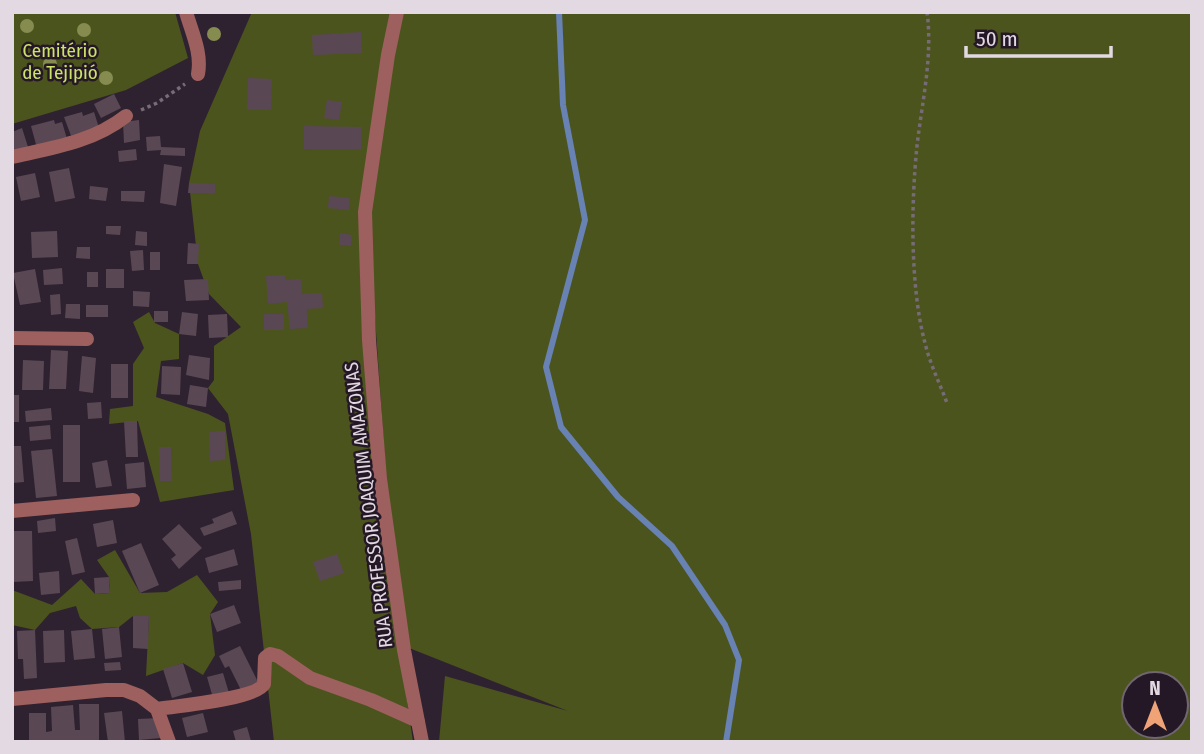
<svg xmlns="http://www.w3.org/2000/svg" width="1204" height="754" font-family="'Fira Sans Condensed',sans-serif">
	<rect width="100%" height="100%" fill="#2f2230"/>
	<path fill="#4c541e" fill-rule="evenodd" d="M 12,12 L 175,12 L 188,58 L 126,90 L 12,124 Z
		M 252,12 L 1192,12 L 1192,742 L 439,742 L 445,676 L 568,711 L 399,644 L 413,742 L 274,742 L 251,534 L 228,414 L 208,388 L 214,380 L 214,346 L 241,327 L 209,294 L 198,264 L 189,183 L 200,131 ZM 374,317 L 375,317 L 397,633 L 372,484 ZM 1134,684 L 1176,684 L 1176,726 L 1134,726 Z
		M 149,312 L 155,323 L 179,334 L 179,359 L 161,361 L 156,397 L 208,414 L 225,423 L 234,490 L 160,502 L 138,421 L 109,424 L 110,409 L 133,406 L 133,364 L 144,348 L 133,322 Z
		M 115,550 L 140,593 L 167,592 L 197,575 L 218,602 L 210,614 L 215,655 L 203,675 L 183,663 L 146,676 L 149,616 L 133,616 L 119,627 L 92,629 L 80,618 L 76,606 L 50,613 L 35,630 L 12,625 L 12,590 L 52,605 L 81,579 L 95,594 L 110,593 L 109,577 L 97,560 Z"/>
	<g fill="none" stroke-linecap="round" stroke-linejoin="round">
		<path stroke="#6882b3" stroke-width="6" d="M 559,12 L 563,105 L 585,220 L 546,367 L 561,427 L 618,497 L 672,546 L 725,625 L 739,660 L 726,742"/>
	</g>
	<path fill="#5a4754" d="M 361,32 L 362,53 L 313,55 L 312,35 Z
		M 248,78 L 272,79 L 271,110 L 247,110 Z
		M 114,94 L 121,108 L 101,118 L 94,104 Z
		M 327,100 L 342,102 L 339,120 L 324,118 Z
		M 82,112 L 83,116 L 94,112 L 100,131 L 73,141 L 64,117 Z
		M 54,120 L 55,124 L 62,122 L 67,139 L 37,148 L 31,126 Z
		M 139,120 L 140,140 L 124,143 L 123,122 Z
		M 304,126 L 362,127 L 361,150 L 304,149 Z
		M 22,128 L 29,150 L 12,155 L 12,132 Z
		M 160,136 L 161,147 L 185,148 L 185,156 L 160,155 L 161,150 L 147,151 L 146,137 Z
		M 136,149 L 137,160 L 119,162 L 118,151 Z
		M 164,164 L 182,167 L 176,206 L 160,203 Z
		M 69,168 L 75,198 L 55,202 L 49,172 Z
		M 35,173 L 40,197 L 21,201 L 16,177 Z
		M 189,183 L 215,184 L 215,193 L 188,193 Z
		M 90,186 L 108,188 L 106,201 L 89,199 Z
		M 121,191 L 145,191 L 144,202 L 121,201 Z
		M 329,196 L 350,198 L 349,210 L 328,208 Z
		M 106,226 L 121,226 L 120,235 L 106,234 Z
		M 57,231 L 58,257 L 32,258 L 31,232 Z
		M 136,231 L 147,232 L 147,246 L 135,245 Z
		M 340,233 L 352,235 L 351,246 L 339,245 Z
		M 188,243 L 199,244 L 198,264 L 187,264 Z
		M 77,247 L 90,247 L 90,259 L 76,258 Z
		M 143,250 L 144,270 L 132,271 L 130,251 Z
		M 150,252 L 160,252 L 160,270 L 150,270 Z
		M 62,268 L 63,284 L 44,285 L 43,270 Z
		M 35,269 L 41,302 L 20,305 L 13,273 Z
		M 106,269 L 124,269 L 124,288 L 106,288 Z
		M 87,272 L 98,272 L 98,287 L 87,287 Z
		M 285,275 L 285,280 L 301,279 L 302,294 L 322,293 L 323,308 L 307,309 L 308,328 L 290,329 L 287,302 L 268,304 L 266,276 Z
		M 208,279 L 209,300 L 186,301 L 184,280 Z
		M 133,291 L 150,292 L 149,307 L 133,306 Z
		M 60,294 L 61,314 L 51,315 L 50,295 Z
		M 66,304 L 80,304 L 80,319 L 65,318 Z
		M 86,305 L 108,305 L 108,317 L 86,317 Z
		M 154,311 L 168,311 L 168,322 L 154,322 Z
		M 182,312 L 198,314 L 196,336 L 179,334 Z
		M 227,314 L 228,337 L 209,338 L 208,315 Z
		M 264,314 L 284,314 L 284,330 L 264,330 Z
		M 51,350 L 68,351 L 66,389 L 49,389 Z
		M 189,355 L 210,358 L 209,380 L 186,375 Z
		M 82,356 L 96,358 L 93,393 L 79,391 Z
		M 23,360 L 44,361 L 43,390 L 22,390 Z
		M 111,364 L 128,364 L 128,398 L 111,398 Z
		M 162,366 L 181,367 L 180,395 L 161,394 Z
		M 190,385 L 208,388 L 206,407 L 187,404 Z
		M 12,395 L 19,395 L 19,422 L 12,422 Z
		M 101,402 L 102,418 L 88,419 L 87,403 Z
		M 51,408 L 52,420 L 26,422 L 25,411 Z
		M 124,421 L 137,421 L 138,457 L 126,457 Z
		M 50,425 L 51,439 L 30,441 L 29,427 Z
		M 63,425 L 80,425 L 80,482 L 63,482 Z
		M 225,431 L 225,460 L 210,461 L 209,432 Z
		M 12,446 L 21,446 L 24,482 L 12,483 Z
		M 159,447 L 171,447 L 172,481 L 160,481 Z
		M 52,449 L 57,496 L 36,498 L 31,451 Z
		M 107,460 L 112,486 L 96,488 L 92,463 Z
		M 144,462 L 146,487 L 127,489 L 125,464 Z
		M 232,511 L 237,524 L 204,536 L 200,528 L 214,523 L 212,519 Z
		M 55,518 L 56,531 L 38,533 L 37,521 Z
		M 113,520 L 117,543 L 97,547 L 93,524 Z
		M 179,524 L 202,548 L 179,569 L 171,559 L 176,555 L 162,539 Z
		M 12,531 L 32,531 L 33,581 L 12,582 Z
		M 77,538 L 85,572 L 72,575 L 65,541 Z
		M 141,543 L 159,585 L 140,593 L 122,551 Z
		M 234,549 L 238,565 L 209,573 L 205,558 Z
		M 337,554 L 344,573 L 320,581 L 313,562 Z
		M 59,571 L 60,593 L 41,595 L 39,573 Z
		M 109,577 L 110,593 L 95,594 L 94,578 Z
		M 241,580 L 241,589 L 219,591 L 218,582 Z
		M 234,605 L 241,623 L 217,632 L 210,614 Z
		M 133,616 L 149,616 L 148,649 L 133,648 Z
		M 119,627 L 122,657 L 105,659 L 102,629 Z
		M 92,629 L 95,658 L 74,660 L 71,631 Z
		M 35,630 L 37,678 L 24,679 L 23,659 L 18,659 L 17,631 Z
		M 64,630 L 65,662 L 44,663 L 43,631 Z
		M 240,646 L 258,682 L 241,690 L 229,666 L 225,668 L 219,656 Z
		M 120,662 L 121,670 L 105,671 L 104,663 Z
		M 183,663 L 192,692 L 172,698 L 163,669 Z
		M 223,673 L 229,693 L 213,698 L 207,677 Z
		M 79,704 L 99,704 L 99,742 L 29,742 L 29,713 L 46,713 L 46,732 L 52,731 L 51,707 L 73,705 L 75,730 L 80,730 Z
		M 122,711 L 125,742 L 108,742 L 104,713 Z
		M 203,713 L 208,732 L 187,737 L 182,718 Z
		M 160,718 L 161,738 L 139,740 L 138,719 Z
		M 247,727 L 251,741 L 236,742 L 233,731 Z"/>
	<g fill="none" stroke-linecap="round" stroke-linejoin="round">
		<path stroke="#776b77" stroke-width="3.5" stroke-dasharray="3.5 3.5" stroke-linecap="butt" d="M 927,12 C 933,56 922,102 917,146 C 911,204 910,287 925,343 C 930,364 940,384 947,403
			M 141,110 L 157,103 L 185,84"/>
		<path stroke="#9d605e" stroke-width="14" d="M 186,12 C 192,33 202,53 198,74
			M 397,12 L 388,55 L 365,212 L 369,340 L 380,479 L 404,650 L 422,742
			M 12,157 C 52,148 93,142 126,116
			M 12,338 L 87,339
			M 12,511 L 133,500
			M 12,699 L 106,690 L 124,690 L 140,696 L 157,709 L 169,742
			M 157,709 C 177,706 256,699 264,684 L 265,658 L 270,654 L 278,656 L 310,678 L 371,700 L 418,721"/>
	</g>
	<g fill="#868c4f">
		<circle cx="27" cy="26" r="7"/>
		<circle cx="84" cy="30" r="7"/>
		<circle cx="214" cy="34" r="7"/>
		<circle cx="50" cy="64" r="7"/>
		<circle cx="106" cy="78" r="7"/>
	</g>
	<g text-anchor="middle" stroke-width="5" stroke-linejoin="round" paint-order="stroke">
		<g font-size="19" fill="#cde269" stroke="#251826">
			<text x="60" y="57">Cemitério<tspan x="60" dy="22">de Tejipió</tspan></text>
		</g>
		<g font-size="19" fill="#e2d9e2" stroke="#251826">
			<text transform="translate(368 505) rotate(-97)" y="7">RUA PROFESSOR JOAQUIM AMAZONAS</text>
		</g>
	</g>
	<rect width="1204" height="754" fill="none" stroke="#e2d9e2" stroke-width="28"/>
	<g transform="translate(1155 705)"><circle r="33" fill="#251826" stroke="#716571" stroke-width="2"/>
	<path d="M0-5L12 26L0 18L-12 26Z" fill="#efa376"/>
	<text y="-10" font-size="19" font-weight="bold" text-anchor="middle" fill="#e2d9e2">N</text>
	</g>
	<path d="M966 46v10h145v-10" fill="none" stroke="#e2d9e2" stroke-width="3.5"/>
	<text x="976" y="46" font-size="21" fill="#e2d9e2" stroke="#251826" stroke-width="5" paint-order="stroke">50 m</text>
</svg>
